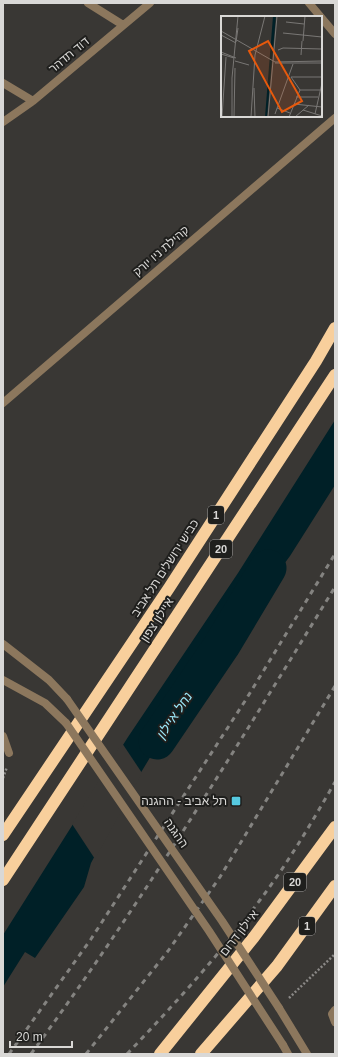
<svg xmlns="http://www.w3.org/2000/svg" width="338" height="1057" font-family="Helvetica,'Noto Sans Hebrew',sans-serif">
	<rect width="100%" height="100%" fill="#393734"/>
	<path fill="#002027" d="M 335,420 L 335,485 L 290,556 L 247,614 L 239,610 L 128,794 L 91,863 L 84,887 L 35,958 L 25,952 L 3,987 L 3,935 L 128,737 L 238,573 Z"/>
	<path fill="#393734" d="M 122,743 L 142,773 L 95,859 L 72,824 Z"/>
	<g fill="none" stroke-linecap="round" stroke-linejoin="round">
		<path stroke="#002027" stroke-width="37" d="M 157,741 L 222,645 L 268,568"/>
		<path stroke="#8b8987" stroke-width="2.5" stroke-dasharray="2 2" stroke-linecap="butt" d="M 3,778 L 7,767
			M 289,998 L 335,954"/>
		<path stroke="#8c775d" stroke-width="8" d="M 335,1010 L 332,1014 L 335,1022"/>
		<path stroke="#8c775d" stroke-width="8" d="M 88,3 L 123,25
			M 309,3 L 335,34
			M 3,83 L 33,101
			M 3,122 L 33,101 L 150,3
			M 3,403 L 335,118
			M 3,736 L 9,753"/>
		<path stroke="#8c775d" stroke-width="8" d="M 3,644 L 49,680 L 67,699
			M 3,680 L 45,703 L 66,723
			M 279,1008 L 307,1054
			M 283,1045 L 288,1054"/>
		<path stroke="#f8cf9c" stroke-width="12" d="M 3,835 L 169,588 L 316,361 L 335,328
			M 3,880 L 335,375
			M 160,1054 L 254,937 L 335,827
			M 201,1054 L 277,966 L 335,886"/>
		<path stroke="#848380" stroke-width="3" stroke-dasharray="5 5" stroke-linecap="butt" d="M 9,1054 L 91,939 L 245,701 L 335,554
			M 31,1054 C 141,904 238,745 335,587
			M 86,1054 L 168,951 L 220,877 L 335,686
			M 127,1054 C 174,1005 220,954 260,900 C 288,863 312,822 335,782"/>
		<path stroke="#8c775d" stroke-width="8" d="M 67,699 L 222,921 L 279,1008
			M 66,723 L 209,931 L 283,1045"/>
	</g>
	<rect fill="#56c9e0" stroke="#1f1f1d" stroke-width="1.5" x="231" y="796" width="10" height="10" rx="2"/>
	<g text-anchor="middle" stroke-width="4" stroke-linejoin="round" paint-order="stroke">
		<g fill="#1f1f1d" stroke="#a1a09e" stroke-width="1">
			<rect x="208" y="506" width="16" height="18" rx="3"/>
			<rect x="210" y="540" width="22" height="18" rx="3"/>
			<rect x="284" y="873" width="22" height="18" rx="3"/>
			<rect x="299" y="917" width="16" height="18" rx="3"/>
		</g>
		<g font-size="11" font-weight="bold" fill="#d9d8d6">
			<text x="216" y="519">1</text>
			<text x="221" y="553">20</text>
			<text x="295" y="886">20</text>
			<text x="307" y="930">1</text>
		</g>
		<g font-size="12" fill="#d9d8d6" stroke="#1f1f1d">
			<text transform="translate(69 55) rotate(-40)" y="4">דוד תדהר</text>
			<text transform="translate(161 251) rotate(-41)" y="4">קהילת ניו יורק</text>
			<text transform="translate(165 568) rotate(-57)" y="4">כביש ירושלים תל אביב</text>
			<text transform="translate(157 620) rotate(-57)" y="4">איילון צפון</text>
			<text transform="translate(176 833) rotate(55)" y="4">ההגנה</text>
			<text transform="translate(239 933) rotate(-52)" y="4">איילון דרום</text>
		</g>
		<g font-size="12" fill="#d9d8d6" stroke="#1f1f1d" text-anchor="end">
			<text x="227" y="805">תל אביב - ההגנה</text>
		</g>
		<g font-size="13" font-style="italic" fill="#9ce8f9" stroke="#1f1f1d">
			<text transform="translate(174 715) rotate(-56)" y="5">נחל איילון</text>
		</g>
	</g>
	<g transform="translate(221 16)">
		<rect width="101" height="101" fill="#393734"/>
		<path d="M 52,0 L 55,0 L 46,101 L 44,101 Z" fill="#002027"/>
		<path fill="none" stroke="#797775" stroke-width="1" d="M 65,6 L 83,8M 0,15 L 54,46 L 101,45M 62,17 L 101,21M 0,19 L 15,27M 82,25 L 84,0M 15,26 L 17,12M 57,34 L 62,32 L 101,33M 0,36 L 15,42M 0,38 L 13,42M 80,39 L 81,25M 14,45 L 28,49M 54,47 L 101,47M 70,61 L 101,61M 33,72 L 34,101M 79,74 L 101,74M 75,81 L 97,81M 73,88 L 101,91M 56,92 L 69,97M 82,94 L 101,100M 54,98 L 72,48M 94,98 L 101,67M 1,101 L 5,41M 11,101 L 11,62 L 17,0M 13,101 L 14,52M 30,101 L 34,39 L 44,0M 47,101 L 56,0M 68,101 L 79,74 L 70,61M 74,101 L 88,89"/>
		<path fill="#e8590c" fill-opacity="0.15" stroke="#e8590c" stroke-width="2" d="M 47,25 L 81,85 L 61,96 L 28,35 Z"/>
		<rect width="101" height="101" fill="none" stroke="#d9d8d6" stroke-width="2"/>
	</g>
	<rect width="338" height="1057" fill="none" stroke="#d9d8d6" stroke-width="8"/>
	<path d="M10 1041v6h62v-6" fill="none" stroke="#d9d8d6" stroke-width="2"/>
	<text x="16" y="1041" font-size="12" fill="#d9d8d6" stroke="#1f1f1d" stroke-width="3" paint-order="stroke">20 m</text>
</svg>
